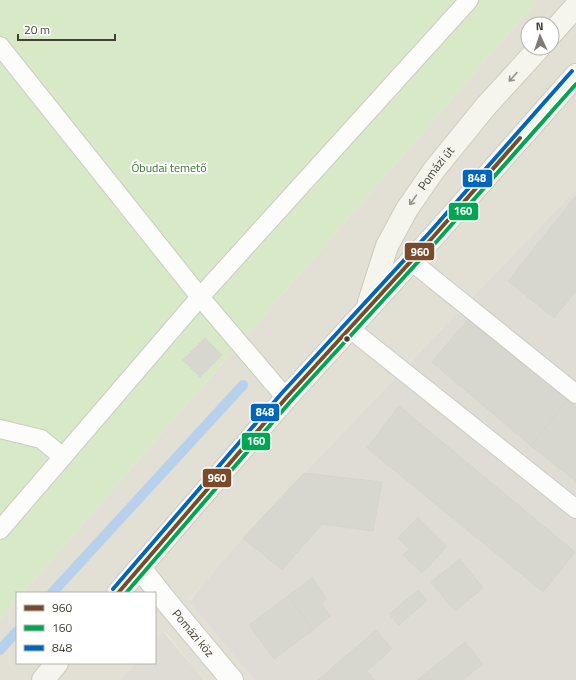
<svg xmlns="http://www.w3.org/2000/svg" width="576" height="680" font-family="'Titillium Web',sans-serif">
	<rect width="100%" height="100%" fill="#eeede7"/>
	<path fill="#e2e0d4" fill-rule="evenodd" d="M 538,0 L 576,0 L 576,189 L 304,473 L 189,600 L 255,680 L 204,680 L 164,631 L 155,640 L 155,593 L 23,593 ZM 528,24 L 552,24 L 552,48 L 528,48 Z
		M 17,600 L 17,663 L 135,663 L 120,680 L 0,680 L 0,620 Z"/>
	<path fill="#dedcd5" d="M 576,189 L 576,680 L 255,680 L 189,601 L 243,538 L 304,473 Z
		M 163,631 L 204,680 L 120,680 L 135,663 L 155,663 L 155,640 Z"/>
	<path fill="#d7e9c7" d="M 0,0 L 538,0 L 23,593 L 17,593 L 17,600 L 0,620 Z"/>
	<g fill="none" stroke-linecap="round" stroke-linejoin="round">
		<path stroke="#b7d0eb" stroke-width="10" d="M 52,593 L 243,385
			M 0,650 L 17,631"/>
	</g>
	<path fill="#d7d6cf" stroke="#d6d4cd" d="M 576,196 L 576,291 L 554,318 L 508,281 Z
		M 470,317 L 567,400 L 531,446 L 432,362 Z
		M 205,338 L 222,355 L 200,377 L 183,360 Z
		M 567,400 L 576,407 L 576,481 L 531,446 Z
		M 399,406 L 575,552 L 543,592 L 367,448 Z
		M 304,473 L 382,482 L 373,531 L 322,524 L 282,570 L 243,538 Z
		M 418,517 L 447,546 L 422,573 L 403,555 L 409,549 L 398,538 Z
		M 460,559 L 483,588 L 455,611 L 431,582 Z
		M 312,578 L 327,599 L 321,603 L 330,616 L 313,630 L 288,596 Z
		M 418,590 L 427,600 L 399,625 L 389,614 Z
		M 288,596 L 313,630 L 274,659 L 249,625 Z
		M 376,630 L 392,649 L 367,671 L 375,680 L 318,680 Z
		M 465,642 L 483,664 L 463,680 L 417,680 Z"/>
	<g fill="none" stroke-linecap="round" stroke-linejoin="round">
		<g stroke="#cccbc5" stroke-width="20">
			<path id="lane" d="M 0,46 L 200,297 L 286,398
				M 411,261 L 576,394
				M 349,328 L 576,509
				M 0,429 L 41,439 L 63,457
				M 0,530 L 200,297 L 469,0"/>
		</g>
		<g stroke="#cccbc5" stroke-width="24">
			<g id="street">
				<path id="s1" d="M 140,568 L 166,601 L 232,680"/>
			</g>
		</g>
		<g stroke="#cccbbe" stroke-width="24">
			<g id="secondary">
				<path d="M 552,33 L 576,6"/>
				<path id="s2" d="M 369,302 L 387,246 L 407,209 L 434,170 L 486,106 L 539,48"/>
				<path d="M 118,593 L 286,398 L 434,236 L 576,75"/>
				<path d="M 43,680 L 57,663"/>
			</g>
		</g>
		<use href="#lane" stroke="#fcfcfb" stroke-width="18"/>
		<use href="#street" stroke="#fcfcfb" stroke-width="22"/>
		<use href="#secondary" stroke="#f6f5ed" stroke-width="22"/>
		<g stroke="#fff" stroke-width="7">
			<path id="bus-1" d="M 118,593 L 286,398 L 434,236 L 520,138"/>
		</g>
		<g stroke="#fff" stroke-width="7">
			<path id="bus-2" d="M 126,593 L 290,402 L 438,240 L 576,84"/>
		</g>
		<g stroke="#fff" stroke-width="7">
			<path id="bus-3" d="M 113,589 L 281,394 L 430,232 L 572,71"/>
		</g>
		<use href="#bus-1" stroke="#7a4b2a" stroke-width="4"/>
		<use href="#bus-2" stroke="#00a651" stroke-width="4"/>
		<use href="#bus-3" stroke="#0065bd" stroke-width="4"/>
	</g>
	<defs><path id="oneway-shaft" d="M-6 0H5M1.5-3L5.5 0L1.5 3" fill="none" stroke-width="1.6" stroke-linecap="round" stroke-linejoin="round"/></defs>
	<g stroke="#949187">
		<use href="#oneway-shaft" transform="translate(513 77) rotate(132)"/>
		<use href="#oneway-shaft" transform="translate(413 200) rotate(125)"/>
	</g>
	<circle fill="#433f34" stroke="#fff" stroke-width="1.5" cx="347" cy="339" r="3.5"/>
	<g text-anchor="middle" stroke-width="4" stroke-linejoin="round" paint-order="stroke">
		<g font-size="12" fill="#3b722a" stroke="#fff">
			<text x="169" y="172">Óbudai temető</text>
		</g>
		<g font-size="12" fill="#433f34" stroke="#fff">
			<text dy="4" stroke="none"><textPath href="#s2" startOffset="151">Pomázi út</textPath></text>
			<text dy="4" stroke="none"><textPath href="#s1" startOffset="84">Pomázi köz</textPath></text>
		</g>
	</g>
	<g stroke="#fff" stroke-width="1.5">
		<rect x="462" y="169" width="31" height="19" rx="4" fill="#0065bd"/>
		<rect x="448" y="202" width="31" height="19" rx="4" fill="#00a651"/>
		<rect x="404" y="242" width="31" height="19" rx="4" fill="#7a4b2a"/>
		<rect x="250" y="403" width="30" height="19" rx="4" fill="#0065bd"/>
		<rect x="241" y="432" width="30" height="19" rx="4" fill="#00a651"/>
		<rect x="202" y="468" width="30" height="20" rx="4" fill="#7a4b2a"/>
	</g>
	<g font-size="11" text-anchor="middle" font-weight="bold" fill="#fff">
		<text x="477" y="182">848</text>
		<text x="463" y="215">160</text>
		<text x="420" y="256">960</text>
		<text x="265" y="416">848</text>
		<text x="256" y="445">160</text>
		<text x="217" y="482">960</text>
	</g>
	<rect x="16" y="592" width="140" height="72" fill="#ffffff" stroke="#b4b2ae"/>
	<rect x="24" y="605" width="20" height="6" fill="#7a4b2a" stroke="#b4b2ae"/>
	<text x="52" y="612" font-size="12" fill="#433f34">960</text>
	<rect x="24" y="625" width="20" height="6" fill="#00a651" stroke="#b4b2ae"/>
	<text x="52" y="632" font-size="12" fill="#433f34">160</text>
	<rect x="24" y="645" width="20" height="6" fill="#0065bd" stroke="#b4b2ae"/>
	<text x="52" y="652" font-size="12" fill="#433f34">848</text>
	<g transform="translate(540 36) rotate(357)"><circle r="19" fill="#ffffff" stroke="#b4b2ae"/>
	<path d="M0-3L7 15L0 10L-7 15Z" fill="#7f7c73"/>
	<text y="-6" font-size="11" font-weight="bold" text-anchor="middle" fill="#433f34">N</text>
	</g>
	<path d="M18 34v6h97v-6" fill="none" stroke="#433f34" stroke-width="2"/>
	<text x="24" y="34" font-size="12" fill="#433f34" stroke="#ffffff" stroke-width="3" paint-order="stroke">20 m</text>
</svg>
